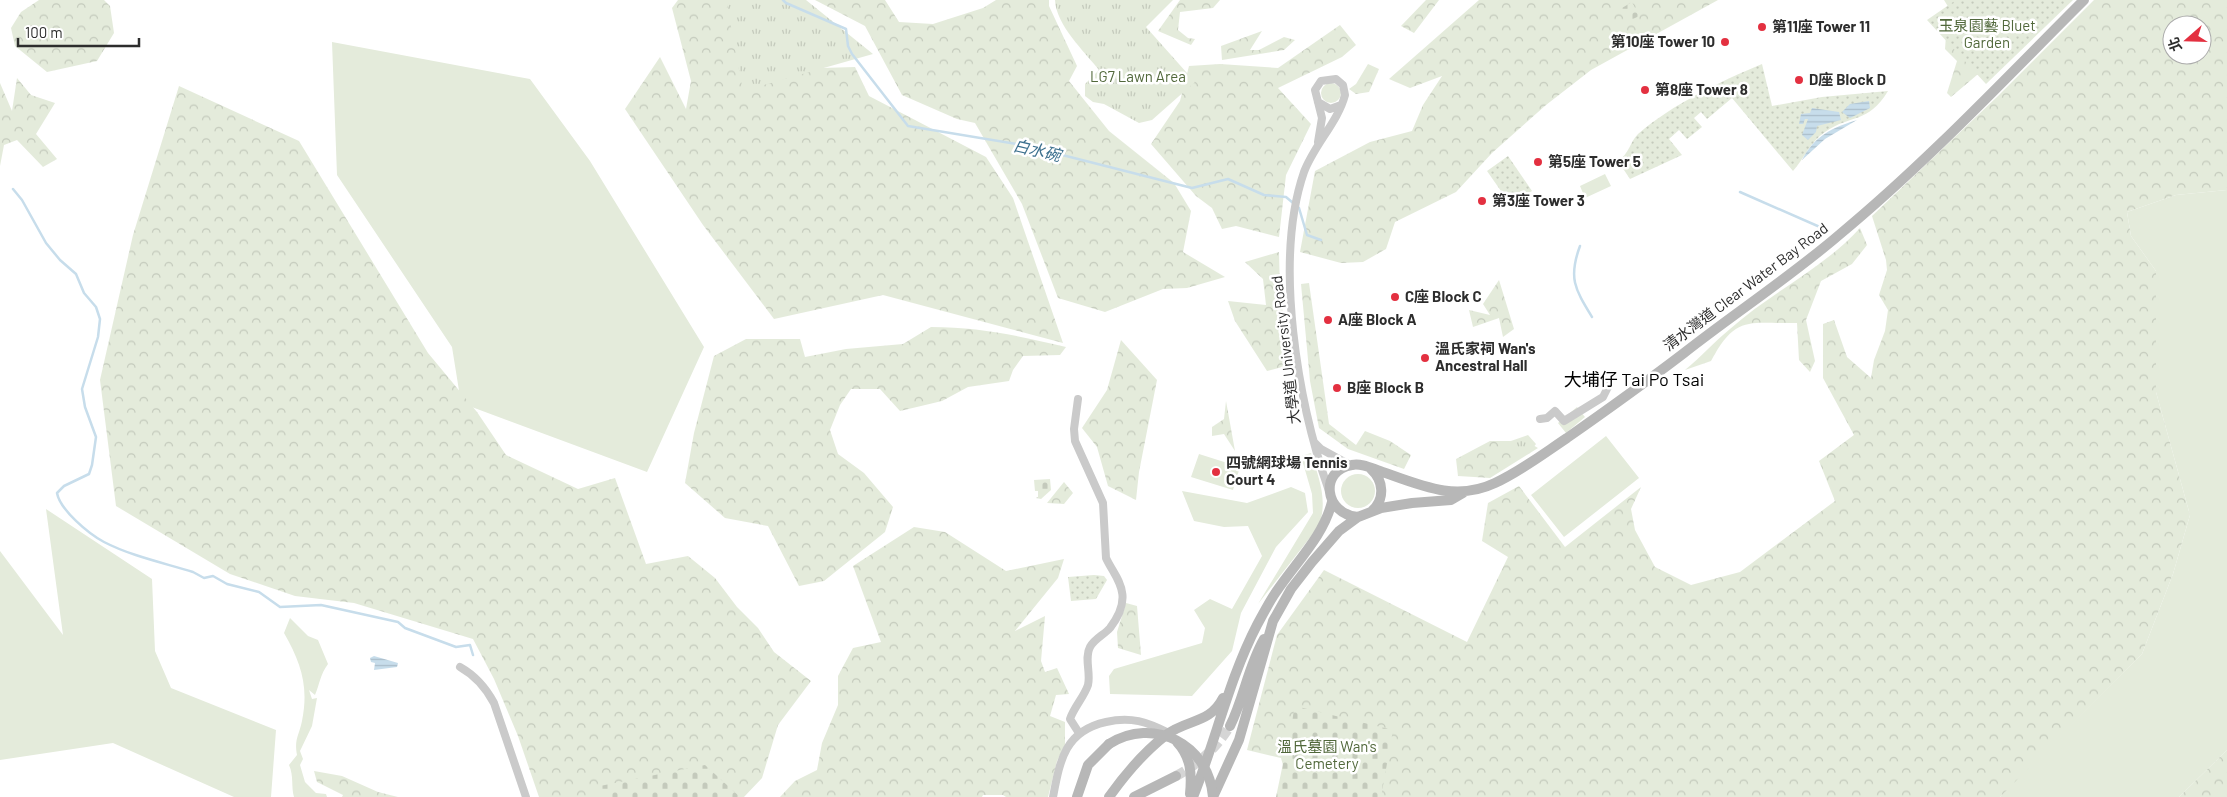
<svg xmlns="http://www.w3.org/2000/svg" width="2227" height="797" font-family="Barlow,'Noto Sans TC',sans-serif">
	<defs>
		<pattern id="forest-crowns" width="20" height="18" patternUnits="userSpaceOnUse" patternTransform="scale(1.25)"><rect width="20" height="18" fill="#e4ebdb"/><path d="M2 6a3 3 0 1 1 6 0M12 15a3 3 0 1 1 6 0" fill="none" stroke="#c4cabc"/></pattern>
		<pattern id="cemetery-stones" width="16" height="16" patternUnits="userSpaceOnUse" patternTransform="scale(1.25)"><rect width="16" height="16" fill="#e4ebdb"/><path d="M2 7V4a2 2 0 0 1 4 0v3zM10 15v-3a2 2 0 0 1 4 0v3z" fill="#c4cabc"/></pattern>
		<pattern id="park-tufts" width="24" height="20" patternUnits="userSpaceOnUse" patternTransform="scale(1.25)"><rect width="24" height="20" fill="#e4ebdb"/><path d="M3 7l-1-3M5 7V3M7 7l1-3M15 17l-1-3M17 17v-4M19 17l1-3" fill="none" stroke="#c4cabc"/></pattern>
		<pattern id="garden-dots" width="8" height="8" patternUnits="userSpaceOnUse" patternTransform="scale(1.25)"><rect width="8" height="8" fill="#e4ebdb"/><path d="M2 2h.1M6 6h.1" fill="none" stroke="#c4cabc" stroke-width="1.8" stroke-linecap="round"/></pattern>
		<pattern id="water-rules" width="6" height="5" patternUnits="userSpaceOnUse" patternTransform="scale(1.25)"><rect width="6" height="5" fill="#c7ddeb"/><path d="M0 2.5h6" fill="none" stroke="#abbeca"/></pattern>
	</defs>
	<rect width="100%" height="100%" fill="#fff"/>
	<path fill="#e4ebdb" d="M 332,42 L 530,79 L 590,161 L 704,347 L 647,472 L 461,403 L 452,347 L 337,175 Z
		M1321 93a10 10 0 1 1 20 0a10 10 0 1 1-20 0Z
		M 1605,174 L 1611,186 L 1585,198 L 1580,186 Z
		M 2227,190 L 2227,750 L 2179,797 L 2000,797 L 2012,783 L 2142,654 L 2173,574 L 2190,515 L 2156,392 L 2156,271 L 2131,236 L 2127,212 L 2176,195 Z
		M 1577,407 L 1585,417 L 1566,433 L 1558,423 Z
		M 1606,436 L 1639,478 L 1564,537 L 1531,495 Z
		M 1311,453 C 1319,479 1328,499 1319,526 L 1258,604 L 1313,513 L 1312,494 L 1301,456 Z
		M 1199,454 L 1240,467 L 1233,490 L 1191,477 Z
		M1341 491a17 17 0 1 1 34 0a17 17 0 1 1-34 0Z
		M 1291,487 L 1305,493 L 1308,512 L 1276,547 L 1241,613 L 1232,651 L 1192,696 L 1110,694 L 1109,676 L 1114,669 L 1202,643 L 1205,628 L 1194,610 L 1210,599 L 1232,609 L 1262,556 L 1248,526 L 1224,527 L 1194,521 L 1182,491 L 1247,503 Z
		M 46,509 L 152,579 L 155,651 L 171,688 L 276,730 L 271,797 L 234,797 L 113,743 L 0,760 L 0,551 L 63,635 Z
		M 290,618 L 308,636 L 318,640 L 328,664 C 320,675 320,683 315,695 L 309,690 L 312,699 L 317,698 L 312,726 L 300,751 L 303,759 L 300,765 L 305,782 L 316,793 L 326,794 L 327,797 L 294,797 C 291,787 294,776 289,765 L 297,755 C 294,739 299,736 302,721 C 309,686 301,663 284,633 Z"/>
	<path fill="url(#forest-crowns)" fill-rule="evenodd" d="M 39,0 L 104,0 L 110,6 L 114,33 L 97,61 L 47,72 L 15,46 L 11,28 L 21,12 Z
		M 678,0 L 735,0 L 749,70 L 855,67 L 869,96 L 986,157 L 1013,198 L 1063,343 L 883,295 L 774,319 L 703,225 L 625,109 L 660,57 L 686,109 L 691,81 L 672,8 Z
		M 815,0 L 885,0 L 899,22 L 933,24 L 983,8 L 996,0 L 1049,0 L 1049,6 L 1077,66 L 1069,81 L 1109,131 L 1174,183 L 1191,211 L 1183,252 L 1225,277 L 1187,288 L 1163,289 L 1105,312 L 1058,298 L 1022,204 L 975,123 L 957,119 L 902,95 L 865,26 Z
		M 1180,0 L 1220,0 L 1213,8 L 1180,12 L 1178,30 L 1188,38 L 1195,39 L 1191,45 L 1158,31 Z
		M 1426,0 L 1439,0 L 1414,33 L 1401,26 Z
		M 1479,0 L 1718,0 L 1591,70 L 1546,105 L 1492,153 L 1456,192 L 1395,222 L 1386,249 L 1363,262 L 1341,263 L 1300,252 L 1315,171 L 1370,142 L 1412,131 L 1423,105 L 1442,76 L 1410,88 L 1389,79 Z
		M 1944,0 L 1989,0 L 1997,58 L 1951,97 L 1947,93 L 1957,61 L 1945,49 L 1947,22 L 1952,13 Z
		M 2094,0 L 2227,0 L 2227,190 L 2176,195 L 2127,212 L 2131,236 L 2156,271 L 2156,392 L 2190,515 L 2173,574 L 2142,654 L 2000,797 L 1292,797 L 1281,758 L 1247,750 L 1277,635 L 1324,570 L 1467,642 L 1508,557 L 1482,541 L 1488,503 L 1519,486 L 1565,547 L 1641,487 L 1631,509 L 1635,530 L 1655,567 L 1691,585 L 1740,572 L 1835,501 L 1819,461 L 1854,435 L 1823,378 L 1823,324 L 1834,320 L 1847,357 L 1871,378 L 1874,360 L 1885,331 L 1888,310 L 1879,295 L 1887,270 L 1886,260 L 1872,216 L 1998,96 ZM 2172,25 L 2202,25 L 2202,55 L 2172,55 Z
		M 1340,25 L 1356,45 L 1342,57 L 1278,88 L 1311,124 L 1286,175 L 1279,237 L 1236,226 L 1222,229 L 1212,208 L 1196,196 L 1151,144 L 1180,101 L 1189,66 L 1220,64 L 1278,68 Z
		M 1262,31 L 1250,50 L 1259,50 L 1284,37 L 1295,40 L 1284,50 L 1222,60 L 1221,46 Z
		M 1368,64 L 1379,69 L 1369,92 L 1356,94 L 1349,89 L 1356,84 Z
		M 17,78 L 31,95 L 55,103 L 36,134 L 57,159 L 43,167 L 17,140 L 4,145 L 0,166 L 0,83 L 12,111 Z
		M 179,86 L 299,141 L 428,353 L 477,412 L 506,455 L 578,489 L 615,478 L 646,564 L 688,556 L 715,578 L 737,607 L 758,628 L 774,652 L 811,681 L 778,725 L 762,778 L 744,797 L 539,797 L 518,736 L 494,679 L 473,639 L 354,603 L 295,596 L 230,574 L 116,506 L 100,380 L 133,235 Z
		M 1860,228 L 1867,245 L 1852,264 L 1821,281 L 1806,320 L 1815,361 L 1810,372 L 1799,360 L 1797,323 C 1749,324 1736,314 1711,361 L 1685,370 C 1701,357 1714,342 1730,329 C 1771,292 1823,269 1860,228 Z
		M 1279,252 L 1280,291 L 1290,365 L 1267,371 L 1235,321 L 1228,301 L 1266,305 L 1263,279 L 1245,262 Z
		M 1499,280 L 1514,329 L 1503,337 L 1499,318 L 1473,327 L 1469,310 L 1490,315 L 1483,304 Z
		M 1309,283 L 1329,424 L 1356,445 L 1365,431 L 1390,441 L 1411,455 L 1404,469 L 1348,449 L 1319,428 L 1310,381 L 1301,284 Z
		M 931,327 C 980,327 1019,336 1066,347 L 1060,355 L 1023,356 L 1013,370 L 1009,381 L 968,387 L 942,401 L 900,411 L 880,389 L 851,389 L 840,405 L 830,430 L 838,454 L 864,473 L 893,507 L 885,532 L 824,581 L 799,586 L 768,526 L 725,518 L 685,483 L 694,433 L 714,356 L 746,339 L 800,339 L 805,357 L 846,349 L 903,344 Z
		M 1121,340 L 1157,380 L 1139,472 L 1136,500 L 1108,486 L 1097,447 L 1082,428 L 1107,390 Z
		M 1226,401 L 1235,451 L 1224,434 L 1212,436 L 1212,427 L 1224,419 Z
		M 1490,441 L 1526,441 L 1538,448 L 1490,478 L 1458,476 L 1456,459 Z
		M 1064,482 L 1073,493 L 1064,504 L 1047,503 Z
		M 914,527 L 945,532 L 1006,571 L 1064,559 L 1058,578 L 1015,631 L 1045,616 L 1041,661 L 1045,672 L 1057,668 L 1069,694 L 1056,695 L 1050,716 L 1065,722 L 1065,745 L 1057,761 L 1048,797 L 1006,797 L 1003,795 L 983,795 L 982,797 L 780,797 L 795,781 L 817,770 L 822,743 L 838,705 L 838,676 L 853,648 L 881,642 L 853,566 Z
		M 1126,603 L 1137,606 L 1141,655 L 1118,648 L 1117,632 Z
		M 2227,750 L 2227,797 L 2179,797 Z
		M 314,771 L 342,776 L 378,792 L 398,797 L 342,797 L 343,795 L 317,782 Z"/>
	<path fill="url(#cemetery-stones)" d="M 1632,2 L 1639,16 L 1629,21 L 1622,8 Z
		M 1050,479 L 1051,490 L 1041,499 L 1036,498 L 1038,497 L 1038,491 L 1035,491 L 1034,480 Z
		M 1295,706 L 1393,730 L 1381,797 L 1276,797 Z
		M 705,765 L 740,797 L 601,797 L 600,786 Z"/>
	<path fill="url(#park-tufts)" d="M 731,0 L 806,0 L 873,54 L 743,91 L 727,5 Z
		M 1055,0 L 1173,0 L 1146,27 L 1195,82 L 1152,120 L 1139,123 L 1104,104 L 1093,102 L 1085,96 L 1085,84 L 1099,70 C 1084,51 1056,25 1055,0 Z
		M 1528,435 L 1536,444 L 1533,448 L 1512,456 L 1508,442 Z"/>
	<path fill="url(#garden-dots)" d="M 1956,0 L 2073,0 L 1986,84 L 1927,20 Z
		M 1762,64 L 1772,106 L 1822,97 L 1888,91 C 1868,124 1851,114 1825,132 C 1810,142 1804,159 1793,171 L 1732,98 L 1707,119 L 1701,112 L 1694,118 L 1702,127 L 1687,139 L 1679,130 L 1669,139 L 1682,155 L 1630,179 L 1618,161 C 1629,154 1630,142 1638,134 C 1673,104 1719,82 1762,64 Z
		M 1508,156 L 1532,191 L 1510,204 L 1487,171 Z
		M 1094,575 L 1104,576 L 1107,580 L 1096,599 L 1071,601 L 1068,577 Z"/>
	<path fill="url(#water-rules)" d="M 1869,101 L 1870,108 L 1850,118 L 1842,112 L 1850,104 Z
		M 1812,108 L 1839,112 L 1841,120 L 1817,126 L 1816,132 L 1808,140 L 1802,135 L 1808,119 L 1805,119 L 1803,124 L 1799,124 L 1801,114 L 1810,113 Z
		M 1857,120 L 1825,139 L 1802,160 C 1815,135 1832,128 1857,120 Z
		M 374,656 L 398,663 L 397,667 L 374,670 L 375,663 L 371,662 L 370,658 Z"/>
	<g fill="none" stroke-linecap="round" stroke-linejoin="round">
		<path stroke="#c7ddeb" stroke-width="2.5" d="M 783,0 L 786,3 L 846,29 L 848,46 L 852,54 L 908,126 L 1023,145 L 1192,188 L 1228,179 L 1264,195 L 1286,197 L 1299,208 L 1307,235 L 1321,240
			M 13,189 L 22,200 L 46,243 L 60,260 L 76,274 L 84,293 L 96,307 L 100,319 L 98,337 L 82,389 L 85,407 L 96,437 L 92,465 L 89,474 L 64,486 L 57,493 C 60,510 89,534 104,542 C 131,556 164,563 193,572 L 204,578 L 213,576 L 227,584 L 259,592 L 280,607 L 321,605 L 398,622 L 405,628 L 456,647 L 470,645 L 473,655
			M 1740,192 L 1829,231
			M 1580,246 C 1568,278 1575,289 1592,317"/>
		<path stroke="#d5d5d5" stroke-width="10" stroke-dasharray="10 5" stroke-linecap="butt" d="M 1176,776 C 1199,764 1216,748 1230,726"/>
		<path stroke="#cacaca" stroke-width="8" d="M 1318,102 L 1330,109 L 1341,105
			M 1318,142 L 1322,118 L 1315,90 L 1321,81 L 1336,79 L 1343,85 L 1345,95 C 1338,122 1314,145 1304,172 C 1273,262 1298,403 1329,491
			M 1078,399 L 1074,429 L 1075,441 L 1103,503 L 1106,558 C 1115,578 1136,594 1110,628 C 1104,635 1095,638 1090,647 C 1084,658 1091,673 1088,685 C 1084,697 1074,707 1070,719 L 1079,733
			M 1540,419 L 1547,418 L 1555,411 L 1564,421 L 1603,397 L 1609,385
			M 1314,442 L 1321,449 L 1350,465
			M 460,667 C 476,676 486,688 494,703 L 526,797
			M 1053,797 C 1060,760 1065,731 1106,722 C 1131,716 1147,722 1169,733"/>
		<path stroke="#b7b7b7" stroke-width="10" d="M 1371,469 C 1384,481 1385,499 1372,511
			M 1358,517 C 1324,514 1319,470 1352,465 C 1361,463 1371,468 1380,471 C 1420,485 1455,502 1495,483 C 1521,471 1543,454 1567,438 C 1607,410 1646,382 1684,353 C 1735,313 1790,277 1839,235 C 1926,163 2004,80 2084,0
			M 1230,726 C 1244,698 1248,667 1264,639
			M 1177,742 C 1191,757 1192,774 1190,794
			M 1077,797 L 1088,765 L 1109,744
			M 1109,797 C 1126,773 1143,753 1166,735 C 1187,719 1210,724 1223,698
			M 1134,797 L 1176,776
			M 1193,797 C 1216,740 1229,679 1257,625 C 1263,614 1269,602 1276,592 C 1296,562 1323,537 1332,502
			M 1213,797 L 1239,740 L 1273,621 L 1291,589 L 1312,562 L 1339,531 L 1358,517 L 1381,508 L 1412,503 L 1451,500 L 1463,493"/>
		<path stroke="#b7b7b7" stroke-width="10" d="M 1109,744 C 1153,716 1209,744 1213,797"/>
	</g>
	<g fill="#e33040" stroke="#fff" stroke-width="2">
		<circle cx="1762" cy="27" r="5"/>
		<circle cx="1725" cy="42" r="5"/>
		<circle cx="1799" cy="80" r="5"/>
		<circle cx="1645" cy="90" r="5"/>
		<circle cx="1538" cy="162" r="5"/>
		<circle cx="1482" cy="201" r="5"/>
		<circle cx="1395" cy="297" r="5"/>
		<circle cx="1328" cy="320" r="5"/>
		<circle cx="1425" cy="358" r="5"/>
		<circle cx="1337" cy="388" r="5"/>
		<circle cx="1216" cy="472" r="5"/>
	</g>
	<g text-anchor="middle" stroke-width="5" stroke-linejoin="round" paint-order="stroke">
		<g font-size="15" fill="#51683b" stroke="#fff">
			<text x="1987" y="31">玉泉園藝 Bluet<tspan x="1987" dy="17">Garden</tspan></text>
			<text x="1138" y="82">LG7 Lawn Area</text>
			<text x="1327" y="752">溫氏墓園 Wan's<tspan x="1327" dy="17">Cemetery</tspan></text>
		</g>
		<g font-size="15" font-weight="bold" fill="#2d2d2d" stroke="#fff" text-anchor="start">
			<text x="1772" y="32">第11座 Tower 11</text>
			<text x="1715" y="47" text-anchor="end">第10座 Tower 10</text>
			<text x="1809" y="85">D座 Block D</text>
			<text x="1655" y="95">第8座 Tower 8</text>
			<text x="1548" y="167">第5座 Tower 5</text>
			<text x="1492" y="206">第3座 Tower 3</text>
			<text x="1405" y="302">C座 Block C</text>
			<text x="1338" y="325">A座 Block A</text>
			<text x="1435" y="354">溫氏家祠 Wan's<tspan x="1435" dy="17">Ancestral Hall</tspan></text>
			<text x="1347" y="393">B座 Block B</text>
			<text x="1226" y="468">四號網球場 Tennis<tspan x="1226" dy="17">Court 4</tspan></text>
		</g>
		<g font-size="15" fill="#2d2d2d" stroke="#fff">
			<text transform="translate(1746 287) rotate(-37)" y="5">清水灣道 Clear Water Bay Road</text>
			<text transform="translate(1286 350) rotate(-97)" y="5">大學道 University Road</text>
		</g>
		<g font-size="16" font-style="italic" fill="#3c708e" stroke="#fff">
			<text transform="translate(1037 150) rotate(13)" y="6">白水碗</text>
		</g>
		<g font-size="18" fill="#000" stroke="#fff">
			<text x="1634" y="386">大埔仔 Tai Po Tsai</text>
		</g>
	</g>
	<g transform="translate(2187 40) rotate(250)"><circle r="24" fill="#ffffff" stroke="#ababab"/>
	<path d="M0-4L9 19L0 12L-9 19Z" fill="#e33040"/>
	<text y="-8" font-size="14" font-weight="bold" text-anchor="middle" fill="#2d2d2d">北</text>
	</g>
	<path d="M18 38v8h121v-8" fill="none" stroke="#2d2d2d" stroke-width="2.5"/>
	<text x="25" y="38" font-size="15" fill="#2d2d2d" stroke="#ffffff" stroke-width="4" paint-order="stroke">100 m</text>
</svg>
